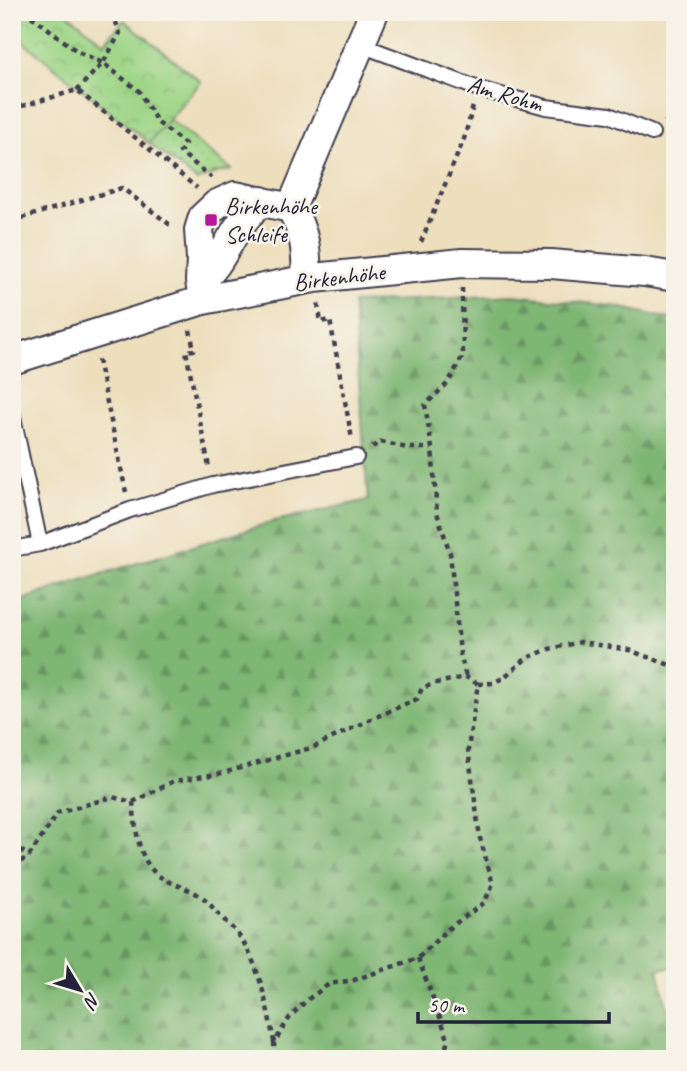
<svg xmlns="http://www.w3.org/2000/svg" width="687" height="1071" font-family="Caveat,sans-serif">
	<defs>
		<pattern id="grass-dots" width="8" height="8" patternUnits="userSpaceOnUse" patternTransform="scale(1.75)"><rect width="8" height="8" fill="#9dd586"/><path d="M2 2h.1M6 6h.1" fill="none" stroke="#87b775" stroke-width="1.8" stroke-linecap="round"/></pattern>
		<pattern id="forest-firs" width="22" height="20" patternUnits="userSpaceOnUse" patternTransform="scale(1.75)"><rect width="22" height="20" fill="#7eb673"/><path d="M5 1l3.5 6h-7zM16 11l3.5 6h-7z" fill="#679460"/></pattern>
		<pattern id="park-crowns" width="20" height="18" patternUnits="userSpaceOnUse" patternTransform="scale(1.75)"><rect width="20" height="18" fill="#9dd586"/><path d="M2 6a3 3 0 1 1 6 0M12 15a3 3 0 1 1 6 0" fill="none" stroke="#87b775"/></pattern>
	</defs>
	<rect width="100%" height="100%" fill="#f7f3e8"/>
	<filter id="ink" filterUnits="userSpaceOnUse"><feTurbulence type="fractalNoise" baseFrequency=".0143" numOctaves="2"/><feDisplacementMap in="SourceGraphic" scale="14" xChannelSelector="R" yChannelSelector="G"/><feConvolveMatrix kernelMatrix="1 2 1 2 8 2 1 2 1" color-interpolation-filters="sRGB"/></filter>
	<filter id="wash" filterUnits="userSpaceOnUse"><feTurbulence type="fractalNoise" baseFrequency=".00686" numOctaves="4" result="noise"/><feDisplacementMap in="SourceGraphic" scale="28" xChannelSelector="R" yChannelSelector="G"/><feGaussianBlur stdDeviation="1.57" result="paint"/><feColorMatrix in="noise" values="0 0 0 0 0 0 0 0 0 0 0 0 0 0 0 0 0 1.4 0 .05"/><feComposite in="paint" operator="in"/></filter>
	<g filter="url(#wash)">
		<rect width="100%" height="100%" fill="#eddebc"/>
		<path fill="url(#grass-dots)" stroke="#607c60" stroke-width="2" d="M 169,120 L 232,170 L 216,173 L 197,181 L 149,143 Z"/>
		<path fill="url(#forest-firs)" stroke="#506c57" stroke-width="2" d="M 513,295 L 614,306 L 675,320 L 675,967 L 658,969 L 675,1040 L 675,1059 L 12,1059 L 12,604 L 59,587 L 275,521 L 368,500 L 353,303 Z"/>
		<path fill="url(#park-crowns)" stroke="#607c60" stroke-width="2" d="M 12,12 L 66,12 L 104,43 L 124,20 L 201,82 L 149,143 L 12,33 Z"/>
	</g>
	<g filter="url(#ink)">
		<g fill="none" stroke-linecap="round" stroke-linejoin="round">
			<g stroke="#403e4e" stroke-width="18">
				<path id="lane" d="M 361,45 L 479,89 L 546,107 L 609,115 L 652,133
					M 12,412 L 40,544
					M 12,549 L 40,544 L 130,510 L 213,485 L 356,457"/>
			</g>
			<g stroke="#403e4e" stroke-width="32">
				<path id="street" d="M 291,208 L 374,12
					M 200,281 C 220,266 227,242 242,222 C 248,215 255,208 261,201
					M 203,300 L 200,281 L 201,258 L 199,230 L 203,217 L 217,204 L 235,196 L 291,208 C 306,236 306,249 307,279
					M 12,360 L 203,300 L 314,278 L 462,263 L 551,264 L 645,272 L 675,277"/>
			</g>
			<path stroke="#403e4e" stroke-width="4.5" stroke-dasharray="5 5" stroke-linecap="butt" d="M 22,12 L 36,19 L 78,52 L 103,63 L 77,90
				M 112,12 L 120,33 L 103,63 L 139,91 L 157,122 L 185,144 L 180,152 L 212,178
				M 12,109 L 77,90 L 197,188
				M 665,122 L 674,115 L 675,103
				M 12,221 L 122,188 L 169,224 L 174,225
				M 421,242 L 464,139 L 473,106
				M 462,288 L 463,356 L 448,383 L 425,405 L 432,448 L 437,513 L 450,553 L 460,653 L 466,677
				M 318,304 L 321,322 L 330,320 L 352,439
				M 190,330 L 194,350 L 186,351 L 209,467
				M 98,360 L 126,492
				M 372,447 L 381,442 L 407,448 L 432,448
				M 478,684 L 493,683 L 503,678 L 527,658 L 549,649 L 581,642 L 629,650 L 675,667
				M 133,802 C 135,819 136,839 143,855 C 157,888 185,882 206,900 C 209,902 211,906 213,908 C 222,919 234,928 242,940 C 260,968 268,1010 274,1042
				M 12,844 L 29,856
				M 12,867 L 29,856 L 58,813 L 112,797 L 133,802 L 174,781 L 223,773 L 314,747 L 369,720 L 417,699 L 422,688 L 436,683 L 466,677 L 478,684 L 468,749 L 480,838 L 493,884 L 484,903 L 449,928 L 418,958 L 354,980 L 329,984 L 307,1000 L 290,1017 L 274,1043 L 275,1059
				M 418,958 L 448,1039 L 443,1059"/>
			<use href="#lane" stroke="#fff" stroke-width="14"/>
			<use href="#street" stroke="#fff" stroke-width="28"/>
		</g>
	</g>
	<rect fill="#b5179e" stroke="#f7f3e8" stroke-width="2.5" x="204" y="213" width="14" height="14" rx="3.5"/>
	<g text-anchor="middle" stroke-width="5" stroke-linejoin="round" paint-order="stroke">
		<g font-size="24" fill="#22223b" stroke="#f7f3e8">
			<text transform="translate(505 94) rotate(16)" y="8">Am Rohm</text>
			<text transform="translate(339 277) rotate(-7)" y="8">Birkenhöhe</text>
		</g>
		<g font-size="24" fill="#22223b" stroke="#f7f3e8" text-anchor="start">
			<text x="225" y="214">Birkenhöhe<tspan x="225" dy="28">Schleife</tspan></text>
		</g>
	</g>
	<rect width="687" height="1071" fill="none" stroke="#f7f3e8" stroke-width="42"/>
	<g transform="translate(80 990) rotate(128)" stroke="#f7f3e8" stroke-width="5" paint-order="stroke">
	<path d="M0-5L12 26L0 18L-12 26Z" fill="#22223b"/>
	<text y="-10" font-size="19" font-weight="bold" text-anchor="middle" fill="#22223b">N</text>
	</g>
	<path d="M418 1012v10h191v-10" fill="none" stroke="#22223b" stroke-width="3.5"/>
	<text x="428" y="1012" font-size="21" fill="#22223b" stroke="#f7f3e8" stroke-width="5" paint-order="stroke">50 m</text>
</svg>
